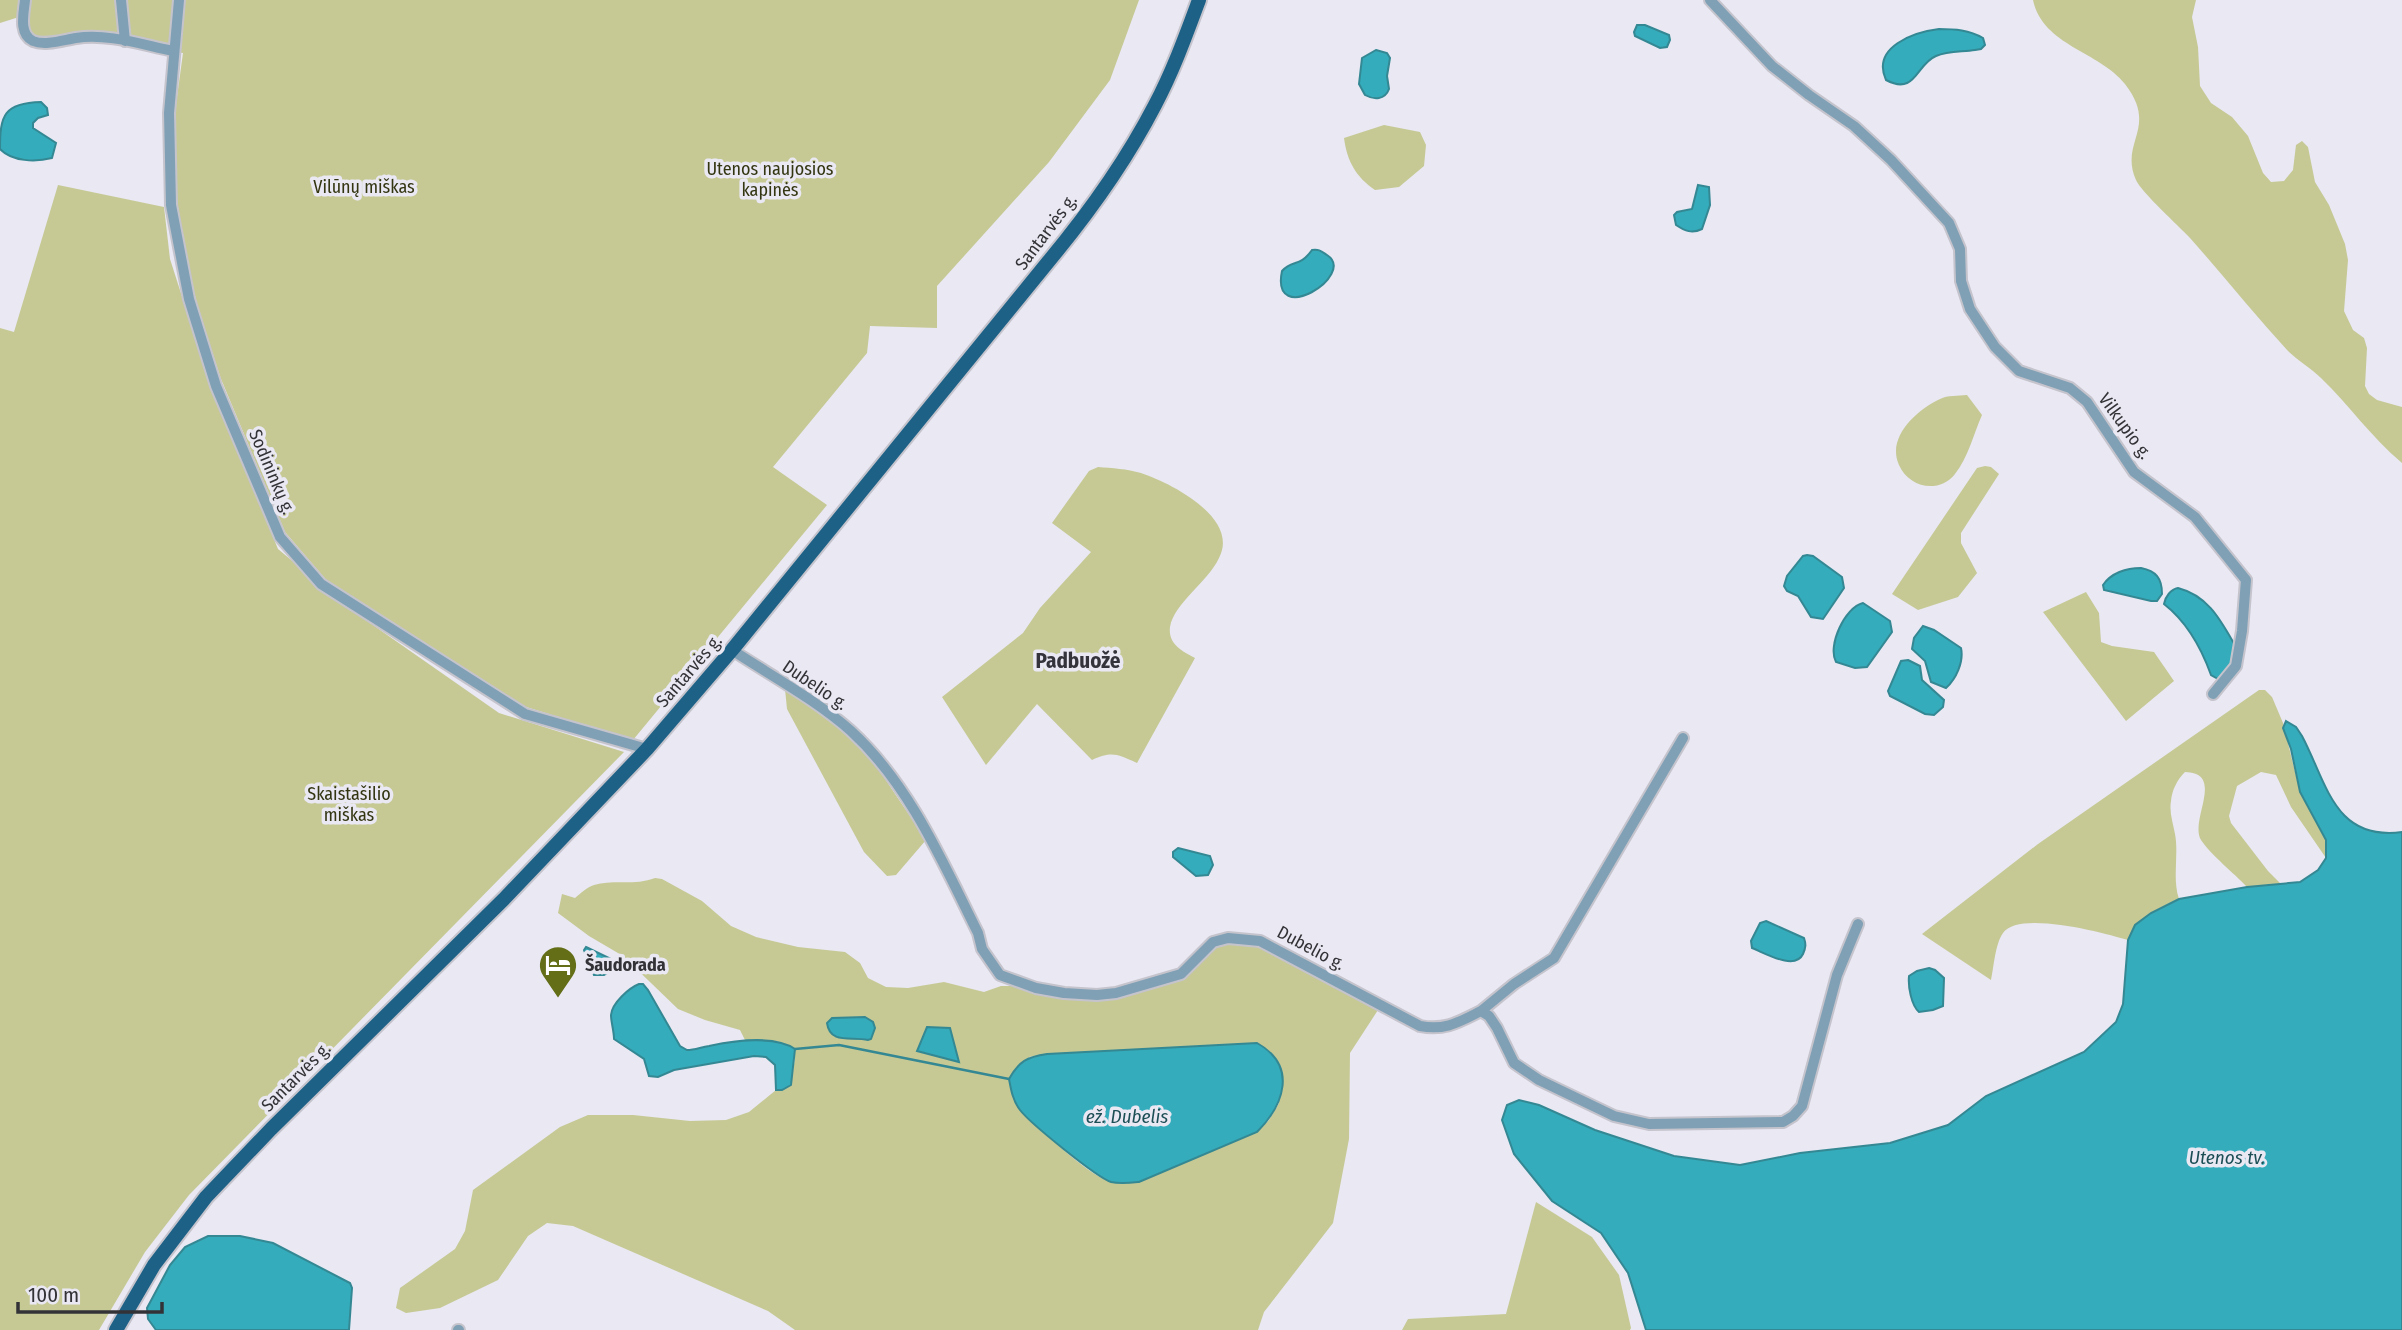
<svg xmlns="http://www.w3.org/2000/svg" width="2402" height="1330" font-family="'Fira Sans Condensed',sans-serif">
	<rect width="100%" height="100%" fill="#e9e8f3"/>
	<path fill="#c6c994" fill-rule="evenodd" d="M 0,0 L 1139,0 L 1110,80 L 1049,162 L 937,286 L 937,328 L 870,326 L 867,353 L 773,467 L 827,505 L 633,740 L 523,706 L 328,582 L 285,532 L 221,379 L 199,312 L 186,259 L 175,187 L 174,119 L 183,53 L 95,41 L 52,47 L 30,43 L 19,17 L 0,23 Z
		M 2033,0 L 2196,0 L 2192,17 L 2198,47 L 2200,86 L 2211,103 L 2232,117 L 2248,136 L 2263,173 L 2271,182 L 2284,181 L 2293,170 L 2296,145 L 2302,141 L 2308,147 L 2315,182 L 2329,205 L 2345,244 L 2348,260 L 2344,311 L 2353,330 L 2364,338 L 2367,348 L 2365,386 L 2369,394 L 2377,400 L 2402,407 L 2402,463 C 2370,436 2350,406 2321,378 C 2311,368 2298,361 2288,351 C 2254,314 2223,275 2190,238 C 2178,225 2142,193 2136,180 C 2119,142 2159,128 2125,84 C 2099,51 2043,46 2033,0 Z
		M 1384,125 L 1420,132 L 1426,145 L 1424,166 L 1399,187 L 1375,190 C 1356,177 1347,161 1344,138 Z
		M 58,185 L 164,207 L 170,259 L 209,381 L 278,549 L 350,609 L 499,713 L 624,752 L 189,1195 L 145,1252 L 99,1330 L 0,1330 L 0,328 L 14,332 Z
		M 1967,395 L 1982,415 C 1974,433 1968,458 1955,474 C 1939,494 1909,488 1899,465 C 1886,437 1918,409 1940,399 C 1948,395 1958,396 1967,395 Z
		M 1985,466 L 1991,467 L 1999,474 L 1961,533 L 1961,543 L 1977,573 L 1958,597 L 1918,610 L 1892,594 L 1977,468 Z
		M 1098,467 C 1112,468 1127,469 1141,473 C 1171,483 1240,518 1219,558 C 1208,582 1174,603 1170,627 C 1168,644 1182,651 1195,658 L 1137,763 C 1117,754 1112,751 1092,760 L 1037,704 L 986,765 L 942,697 L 1023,633 L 1040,608 L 1091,552 L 1052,523 L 1089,471 Z
		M 2086,592 L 2099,613 L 2101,642 L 2112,646 L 2154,652 L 2174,681 L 2126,721 L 2043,612 Z
		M 785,689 L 851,737 L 873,761 L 926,840 L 896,875 L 887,876 L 864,852 L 787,709 Z
		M 2259,690 L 2265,690 L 2272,697 L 2283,723 L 2300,792 L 2326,840 L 2326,858 L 2291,807 L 2276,775 L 2261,772 L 2237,786 L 2229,816 L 2231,823 L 2268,871 L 2282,885 L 2247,887 C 2234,873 2211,855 2201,840 C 2189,820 2226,773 2185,772 C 2177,780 2172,790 2171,801 C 2169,812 2173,823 2175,834 C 2179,855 2172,878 2179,899 C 2156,910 2139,916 2128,940 C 2104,933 2019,910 2003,933 C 1995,944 1994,967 1991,980 L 1922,934 L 2038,844 Z
		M 655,878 L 662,879 L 702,901 L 731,926 L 756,937 L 798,947 L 845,952 L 860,963 L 868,978 L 886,987 L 908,988 L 944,982 L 984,992 L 1001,986 L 1017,986 L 1052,994 L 1168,983 L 1221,943 C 1262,935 1341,989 1378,1010 L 1350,1053 L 1349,1139 L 1333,1223 L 1264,1312 L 1258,1330 L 795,1330 L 768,1311 L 573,1226 L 547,1223 L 528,1236 L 498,1280 L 440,1308 L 406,1313 L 396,1308 L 400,1288 L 455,1249 L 465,1231 L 473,1190 L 560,1127 L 588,1115 L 633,1115 L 690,1121 L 726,1120 L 749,1112 L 776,1090 L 782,1090 L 791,1085 L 795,1058 L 777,1041 L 746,1042 L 740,1030 L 705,1020 L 678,1009 L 623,956 L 589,936 L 558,913 L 562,894 L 575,898 C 581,893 587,887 594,885 C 614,879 635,886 655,878 ZM 1257,1043 L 1279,1103 L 1269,1120 L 1257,1132 L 1139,1182 C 1129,1183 1120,1184 1111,1182 C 1085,1174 1043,1130 1021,1111 L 1029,1057 L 1047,1054 Z
		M 1536,1202 L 1592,1237 L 1619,1275 L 1631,1328 L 1630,1330 L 1402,1330 L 1408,1319 L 1506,1314 Z"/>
	<path fill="#34acbb" stroke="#348893" stroke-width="2" d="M 1637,25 L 1645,25 L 1669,35 L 1670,40 L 1667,47 L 1660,48 L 1635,36 L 1634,32 Z
		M 1939,29 C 1955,29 1969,30 1983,38 L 1985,45 L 1981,49 L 1975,50 C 1962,52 1948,51 1936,56 C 1916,64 1916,96 1886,80 C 1871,47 1914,32 1939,29 Z
		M 1376,50 L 1387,53 L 1390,58 L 1387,76 L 1389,89 C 1385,100 1374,100 1365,95 L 1359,84 L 1362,58 Z
		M 41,102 L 47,108 L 48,115 L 38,118 L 33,123 L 33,128 L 56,143 L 52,158 C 36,162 12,162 0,149 C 0,115 4,103 41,102 Z
		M 1698,185 L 1709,187 L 1710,205 L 1702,229 C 1692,234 1685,231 1676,225 L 1674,215 L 1677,212 L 1692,209 Z
		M 1312,250 C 1319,249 1321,251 1327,255 C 1358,275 1270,329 1282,271 C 1293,259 1299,268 1312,250 Z
		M 1807,555 L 1813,556 L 1842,577 L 1844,588 L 1823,619 L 1811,617 L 1798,596 L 1787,591 L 1784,586 L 1787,576 L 1803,556 Z
		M 2141,568 C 2156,571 2162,578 2162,594 L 2157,601 L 2151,601 L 2104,590 L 2103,585 C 2111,573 2126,568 2141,568 Z
		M 2178,588 C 2209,596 2221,621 2236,647 L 2234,660 L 2222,678 L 2218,679 L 2211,675 C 2201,647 2187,622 2164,604 C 2165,597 2171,589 2178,588 Z
		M 1863,603 L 1890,621 L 1892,632 L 1867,667 L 1855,668 L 1836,662 C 1827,646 1845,607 1863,603 Z
		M 1923,626 L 1934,630 L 1961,648 C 1964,662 1956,679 1946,688 L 1931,682 L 1925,661 L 1912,649 L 1914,638 Z
		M 1908,660 L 1920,666 L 1922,680 L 1944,700 L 1943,707 L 1934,715 L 1925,714 L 1890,696 L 1888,691 L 1901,661 Z
		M 2286,721 L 2296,727 L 2302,736 C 2327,783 2334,841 2402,832 L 2402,1330 L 1646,1330 L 1628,1273 L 1601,1233 L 1552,1201 L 1514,1154 L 1502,1120 L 1507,1105 L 1519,1100 L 1539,1105 L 1595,1130 L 1674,1156 L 1740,1165 L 1800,1153 L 1890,1143 L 1948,1125 L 1986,1096 L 2084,1052 L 2116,1022 L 2123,1004 L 2128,940 L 2135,925 L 2151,913 L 2179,899 L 2247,887 L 2300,882 L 2318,870 L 2326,858 L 2326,840 L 2300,792 L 2291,749 L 2283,728 Z
		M 1178,848 L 1210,856 L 1213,865 L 1208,875 L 1196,876 L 1173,857 L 1173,852 Z
		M 1766,921 L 1804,938 C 1806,944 1806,947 1803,954 C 1795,971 1765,953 1752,948 L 1751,941 L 1760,923 Z
		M 586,947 L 613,960 L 615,968 L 604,975 L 594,975 L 584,950 Z
		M 1929,968 L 1935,970 L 1944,978 L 1943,1006 L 1933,1010 L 1919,1012 C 1911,1005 1908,986 1909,976 L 1917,971 Z
		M 639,984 L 643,984 L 648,990 L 680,1046 L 687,1050 C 695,1050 701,1047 709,1046 C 733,1041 775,1035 795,1049 L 791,1085 L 782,1090 L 776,1090 L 775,1065 L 766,1057 L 754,1056 L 674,1070 L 658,1077 L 649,1076 L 644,1059 L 614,1039 C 614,1031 611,1022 611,1015 C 612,1003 629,988 639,984 Z
		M 865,1017 L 873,1022 L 875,1028 L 871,1039 L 868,1040 C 852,1036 830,1045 827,1023 L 832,1018 Z
		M 927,1027 L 950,1028 L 959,1062 L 917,1051 Z
		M 1257,1043 C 1298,1066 1284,1105 1257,1132 L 1139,1182 C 1129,1183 1120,1184 1111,1182 C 1096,1177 1030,1123 1020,1110 C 1013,1101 1011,1090 1009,1079 C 1019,1061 1027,1057 1047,1054 Z
		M 208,1236 L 240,1236 L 273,1243 L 350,1283 L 352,1288 L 349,1330 L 156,1330 L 148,1319 L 147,1308 L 170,1265 L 185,1247 Z"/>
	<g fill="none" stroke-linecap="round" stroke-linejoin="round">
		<path stroke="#348893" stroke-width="2.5" d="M 795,1049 L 839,1045 L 1009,1079"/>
		<g stroke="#c5c4cd" stroke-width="14">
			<path id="minor" d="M 25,0 C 24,12 18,34 33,41 C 45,46 63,40 76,38 C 108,33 143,45 174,51
				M 121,0 L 125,41
				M 179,0 L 169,113 L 171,205 L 189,299 L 216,386 L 280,537 L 321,584 L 525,714 L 647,749
				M 1710,0 L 1772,66 L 1809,95 L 1854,126 L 1891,160 L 1949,223 L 1960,249 L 1961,281 L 1970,309 L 1995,347 L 2019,371 L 2070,388 L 2087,402 L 2134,472 L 2195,517 L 2246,580 L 2242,631 L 2236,666 L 2213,694
				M 732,650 C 770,675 818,701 851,731 C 910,785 943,863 978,933 L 982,949 L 1000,975 L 1036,988 L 1064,993 L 1097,995 L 1116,993 L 1181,974 L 1213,942 L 1228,938 L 1260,941 L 1420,1026 C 1445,1031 1459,1022 1481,1011 L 1489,1016 L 1497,1028 L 1514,1063 L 1539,1080 L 1614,1116 L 1649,1124 L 1783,1122 L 1793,1116 L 1802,1106 L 1837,975 L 1858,924
				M 1481,1011 L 1514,984 L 1554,958 L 1683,738
				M 458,1330 L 459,1330"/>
		</g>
		<g stroke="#c5c4cd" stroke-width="18">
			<path id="major" d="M 116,1330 L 154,1265 L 206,1197 L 271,1129 L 504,899 L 647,749 L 732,650 L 1048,262 C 1088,214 1126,161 1155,105 C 1173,71 1186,35 1199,0"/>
		</g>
		<use href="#minor" stroke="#80a0b5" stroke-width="10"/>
		<use href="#major" stroke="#1e6186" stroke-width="14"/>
	</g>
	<defs>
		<g id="hotel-pin" transform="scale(2.0125)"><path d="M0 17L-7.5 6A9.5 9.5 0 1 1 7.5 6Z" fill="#636e17" stroke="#e9e8f3"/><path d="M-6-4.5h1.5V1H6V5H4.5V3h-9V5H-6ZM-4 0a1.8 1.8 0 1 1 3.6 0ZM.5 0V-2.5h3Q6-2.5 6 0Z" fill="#fff"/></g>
	</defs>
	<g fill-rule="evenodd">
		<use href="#hotel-pin" x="558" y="965"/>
	</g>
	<g text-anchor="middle" stroke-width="7" stroke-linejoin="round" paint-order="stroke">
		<g font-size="18" fill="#343612" stroke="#e9e8f3">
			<text x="770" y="175">Utenos naujosios<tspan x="770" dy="21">kapinės</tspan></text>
			<text x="364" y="193">Vilūnų miškas</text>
			<text x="349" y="800">Skaistašilio<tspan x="349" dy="21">miškas</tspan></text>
		</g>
		<g font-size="18" fill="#333337" stroke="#e9e8f3">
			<text transform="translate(1046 232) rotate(-53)" y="6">Santarvės g.</text>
			<text transform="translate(2125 426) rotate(54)" y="6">Vilkupio g.</text>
			<text transform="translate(272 472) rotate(67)" y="6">Sodininkų g.</text>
			<text transform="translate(689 671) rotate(-49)" y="6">Santarvės g.</text>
			<text transform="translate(815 685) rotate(34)" y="6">Dubelio g.</text>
			<text transform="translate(1311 948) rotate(28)" y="6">Dubelio g.</text>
			<text transform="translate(296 1077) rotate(-45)" y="6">Santarvės g.</text>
		</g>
		<g font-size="18" font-weight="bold" fill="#333337" stroke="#e9e8f3" text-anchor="start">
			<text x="585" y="971">Šaudorada</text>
		</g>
		<g font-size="19" font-style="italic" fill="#1c4e55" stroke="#e9e8f3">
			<text x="1127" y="1123">ež. Dubelis</text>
			<text x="2227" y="1164">Utenos tv.</text>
		</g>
		<g font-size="21" font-weight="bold" fill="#34333b" stroke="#e9e8f3">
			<text x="1078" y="668">Padbuožė</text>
		</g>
	</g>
	<path d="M18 1302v10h144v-10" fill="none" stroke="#333337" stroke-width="3.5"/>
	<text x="28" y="1302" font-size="21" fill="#333337" stroke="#e9e8f3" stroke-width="5" paint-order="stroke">100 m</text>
</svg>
